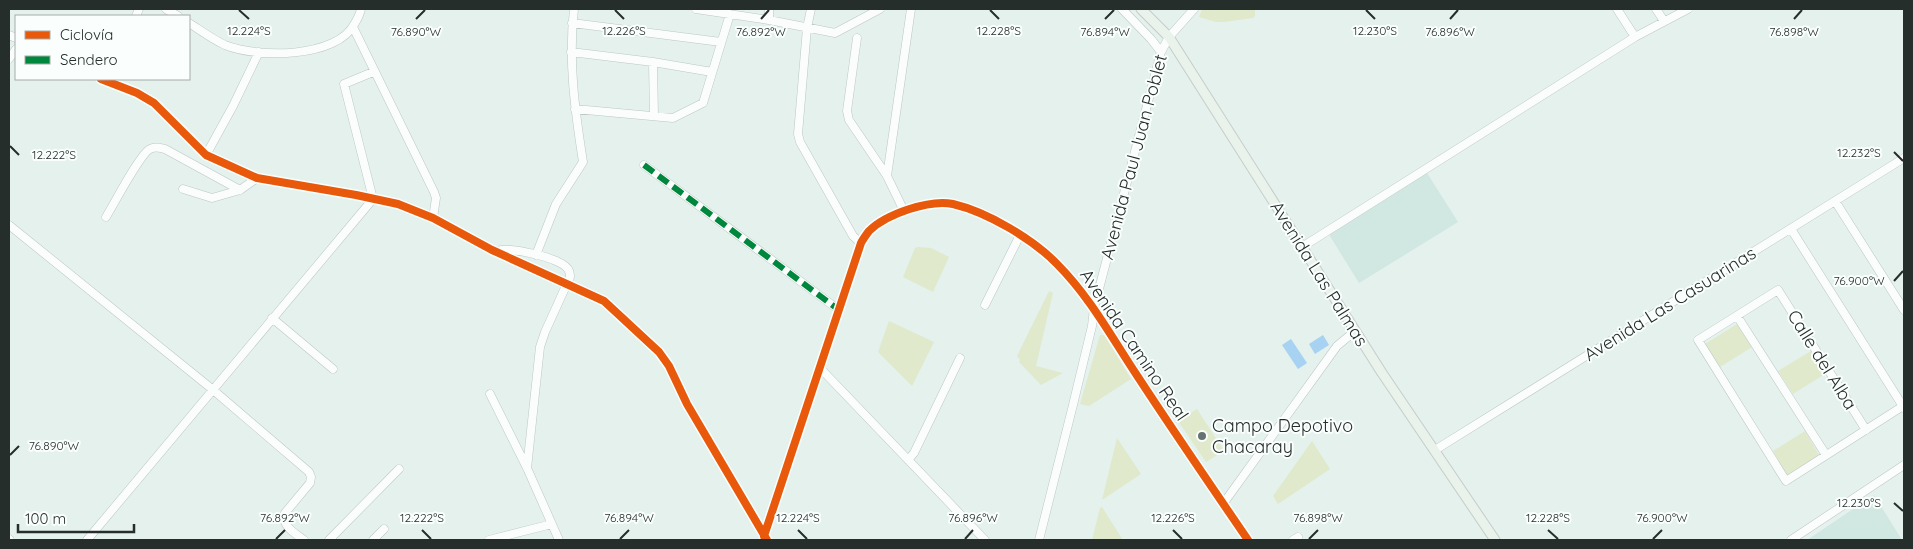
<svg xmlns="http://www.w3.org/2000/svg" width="1913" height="549" font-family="Quicksand,sans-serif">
	<rect width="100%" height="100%" fill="#e4f1ed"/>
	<path fill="#d1e7e1" d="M 1427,173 L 1458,222 L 1359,283 L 1330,236 L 1331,231 Z
		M 1874,495 L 1902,540 L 1807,540 Z"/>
	<path fill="#e0e9cb" d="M 1202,9 L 1255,9 L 1255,16 L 1253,18 L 1224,22 L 1216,22 L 1199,17 Z
		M 918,247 L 931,248 L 949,257 L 933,292 L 903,277 L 915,248 Z
		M 1049,291 L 1053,293 L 1036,366 L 1063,373 L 1041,385 L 1019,362 L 1020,360 L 1017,356 Z
		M 889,321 L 934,342 L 912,386 L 878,352 Z
		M 1737,324 L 1752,347 L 1720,367 L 1705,344 Z
		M 1100,335 L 1104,335 L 1131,379 L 1089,406 L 1080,404 Z
		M 1811,351 L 1825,374 L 1793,394 L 1778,371 Z
		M 1197,409 L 1224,451 L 1206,462 L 1178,421 Z
		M 1805,431 L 1819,455 L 1787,475 L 1773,451 Z
		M 1117,438 L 1141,474 L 1102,500 Z
		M 1312,441 L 1330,469 L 1278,504 L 1273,496 Z
		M 1102,507 L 1121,537 L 1123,540 L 1092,540 L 1100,508 Z"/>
	<path fill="#a7d2f2" d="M 1323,335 L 1329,345 L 1315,354 L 1309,344 Z
		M 1291,339 L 1307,363 L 1298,369 L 1282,345 Z"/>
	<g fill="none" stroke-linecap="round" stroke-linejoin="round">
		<g stroke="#bdc7c4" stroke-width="9">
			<path id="minor" d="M 166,9 L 178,16
				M 696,9 L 769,20 L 835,33 L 880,9
				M 811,9 L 807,28 L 798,134 L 800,142 L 853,236 L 861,243
				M 1122,9 L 1151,39 L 1161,52
				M 1617,9 L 1635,37
				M 1656,9 L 1664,21
				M 136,16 L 139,9
				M 769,20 L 769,9
				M 189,23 C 200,30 212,39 225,45 C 257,58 337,59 355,23 C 358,18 360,14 361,9
				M 572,23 L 721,42
				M 353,27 L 434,192 L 436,198 L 433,218
				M 9,35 L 16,38
				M 857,38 L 847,111 L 849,120 L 887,176 L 904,211
				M 571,52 L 653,62 L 712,72
				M 9,59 L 16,49
				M 653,62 L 654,116
				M 101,79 L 137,93 L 154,103 L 206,155 L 257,178 L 356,195 L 398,204 L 433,218 L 492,250 L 604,301 L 659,352 L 669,366 L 687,404 L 766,539
				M 575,109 L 673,118 L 703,103 L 730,14
				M 206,155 L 233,106 L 259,52
				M 644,165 L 839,310
				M 887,176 L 911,9
				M 183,189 L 212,198 L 240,190 L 257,178
				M 1835,201 L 1904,310
				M 106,217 C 114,204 140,154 150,149 C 156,146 160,148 165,149 L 240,190
				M 9,225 L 212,389 L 309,472 L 311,477 L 310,483 L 285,513 C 281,526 295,533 304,540
				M 1791,229 L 1904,408
				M 1302,247 L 1635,37 L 1688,9
				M 496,251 C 509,246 561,258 568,269 C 570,272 570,274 570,277 L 545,332 L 540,347 L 527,468
				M 536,255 L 556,204 L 583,162 C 575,111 568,60 574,9
				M 985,305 L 1020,235
				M 1737,316 L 1826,455
				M 272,318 L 333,369
				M 820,368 L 985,540
				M 490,394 L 527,468 L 559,540
				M 1866,430 L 1778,290 L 1698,340 L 1786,481 L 1903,406
				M 1435,450 L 1904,158
				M 908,460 L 914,453 L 960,358
				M 1223,504 L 1337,346 L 1355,331
				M 764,536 L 861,243 C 863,239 866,235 869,231 C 886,214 930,199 953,204 C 987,212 1033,239 1057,264 C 1090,297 1112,338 1138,377 C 1174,432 1211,486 1248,540
				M 9,539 L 10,540
				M 87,540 L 373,199 L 344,84 L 373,72
				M 329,540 L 399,469
				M 373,540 L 384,529
				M 489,540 L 552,524
				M 1039,540 L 1073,405 L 1092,326 L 1094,308 L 1161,52 L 1169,37 L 1194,9
				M 1293,540 L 1298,537
				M 1791,540 L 1904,465"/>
		</g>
		<g stroke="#c6ccca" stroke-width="11">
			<path id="major" d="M 1141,9 L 1169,37 L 1382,373 L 1495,540"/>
		</g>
		<use href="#minor" stroke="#fbfdfc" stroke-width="8"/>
		<use href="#major" stroke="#eaf2ec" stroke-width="9"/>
		<path stroke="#00873e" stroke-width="6" stroke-dasharray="12 6" stroke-linecap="butt" d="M 644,165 L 839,310"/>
		<g stroke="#fafffe" stroke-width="11">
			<path id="cycleway" d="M 101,79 L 137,93 L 154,103 L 206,155 L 257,178 L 356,195 L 398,204 L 433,218 L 492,250 L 604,301 L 659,352 L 669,366 L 687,404 L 767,540
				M 764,536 L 861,243 C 863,239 866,235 869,231 C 886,214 930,199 953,204 C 987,212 1033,239 1057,264 C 1090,297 1112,338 1138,377 C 1174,432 1211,486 1248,540"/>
		</g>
		<use href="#cycleway" stroke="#e8590c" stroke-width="8"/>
	</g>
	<path fill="none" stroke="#262e2c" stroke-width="2" d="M 239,10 L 249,19M 615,10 L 624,19M 990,10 L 999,19M 1366,10 L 1375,19M 416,19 L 425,10M 761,19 L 769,10M 1105,19 L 1114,10M 1450,19 L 1458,10M 1794,19 L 1802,10M 10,146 L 19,155M 1894,152 L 1903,161M 1894,281 L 1903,271M 10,455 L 19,446M 1894,503 L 1903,511M 422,530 L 431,539M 798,530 L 807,539M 1173,530 L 1182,539M 1548,530 L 1558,539M 276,539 L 285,530M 620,539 L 629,530M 965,539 L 973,530M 1309,539 L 1318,530M 1653,539 L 1662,530"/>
	<circle fill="#687270" stroke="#fafffe" stroke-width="2" cx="1202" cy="436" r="5"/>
	<g text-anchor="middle" stroke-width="4" stroke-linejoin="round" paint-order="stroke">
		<g font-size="18" fill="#262e2c" stroke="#fafffe">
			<text transform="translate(1134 157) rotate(-75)" y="6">Avenida Paul Juan Poblet</text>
			<text transform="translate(1319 274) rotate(58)" y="6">Avenida Las Palmas</text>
			<text transform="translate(1670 304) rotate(-32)" y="6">Avenida Las Casuarinas</text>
			<text transform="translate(1134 345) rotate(56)" y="6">Avenida Camino Real</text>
			<text transform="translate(1822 360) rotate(58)" y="6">Calle del Alba</text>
		</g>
		<g font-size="18" fill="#262e2c" stroke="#fafffe" text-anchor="start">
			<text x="1212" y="432">Campo Depotivo<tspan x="1212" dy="21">Chacaray</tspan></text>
		</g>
	</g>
	<g font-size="12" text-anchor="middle" fill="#262e2c" stroke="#fafffe" stroke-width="4" stroke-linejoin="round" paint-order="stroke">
		<text x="249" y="35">12.224°S</text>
		<text x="624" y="35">12.226°S</text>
		<text x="999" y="35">12.228°S</text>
		<text x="1375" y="35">12.230°S</text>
		<text x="1105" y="36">76.894°W</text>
		<text x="1450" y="36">76.896°W</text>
		<text x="1794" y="36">76.898°W</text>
		<text x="416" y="36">76.890°W</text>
		<text x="761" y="36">76.892°W</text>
		<text x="1859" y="157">12.232°S</text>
		<text x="54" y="159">12.222°S</text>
		<text x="1859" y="285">76.900°W</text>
		<text x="54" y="450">76.890°W</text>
		<text x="1859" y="507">12.230°S</text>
		<text x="285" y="522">76.892°W</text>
		<text x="629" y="522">76.894°W</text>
		<text x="973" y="522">76.896°W</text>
		<text x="1318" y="522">76.898°W</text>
		<text x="1662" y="522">76.900°W</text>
		<text x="422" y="522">12.222°S</text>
		<text x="798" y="522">12.224°S</text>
		<text x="1173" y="522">12.226°S</text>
		<text x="1548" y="522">12.228°S</text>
	</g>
	<rect width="1913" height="549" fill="none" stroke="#262e2c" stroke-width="20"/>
	<rect x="15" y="15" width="175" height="65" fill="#fafffe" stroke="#a5abaa"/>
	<rect x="25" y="31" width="25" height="8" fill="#e8590c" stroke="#a5abaa"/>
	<text x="60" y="40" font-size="15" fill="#262e2c">Ciclovía</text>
	<rect x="25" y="56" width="25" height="8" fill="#00873e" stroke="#a5abaa"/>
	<text x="60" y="65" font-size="15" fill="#262e2c">Sendero</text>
	<path d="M18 524v8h116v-8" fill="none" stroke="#262e2c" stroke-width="2.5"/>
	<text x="25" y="524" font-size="15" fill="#262e2c" stroke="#fafffe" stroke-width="4" paint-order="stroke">100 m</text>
</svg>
